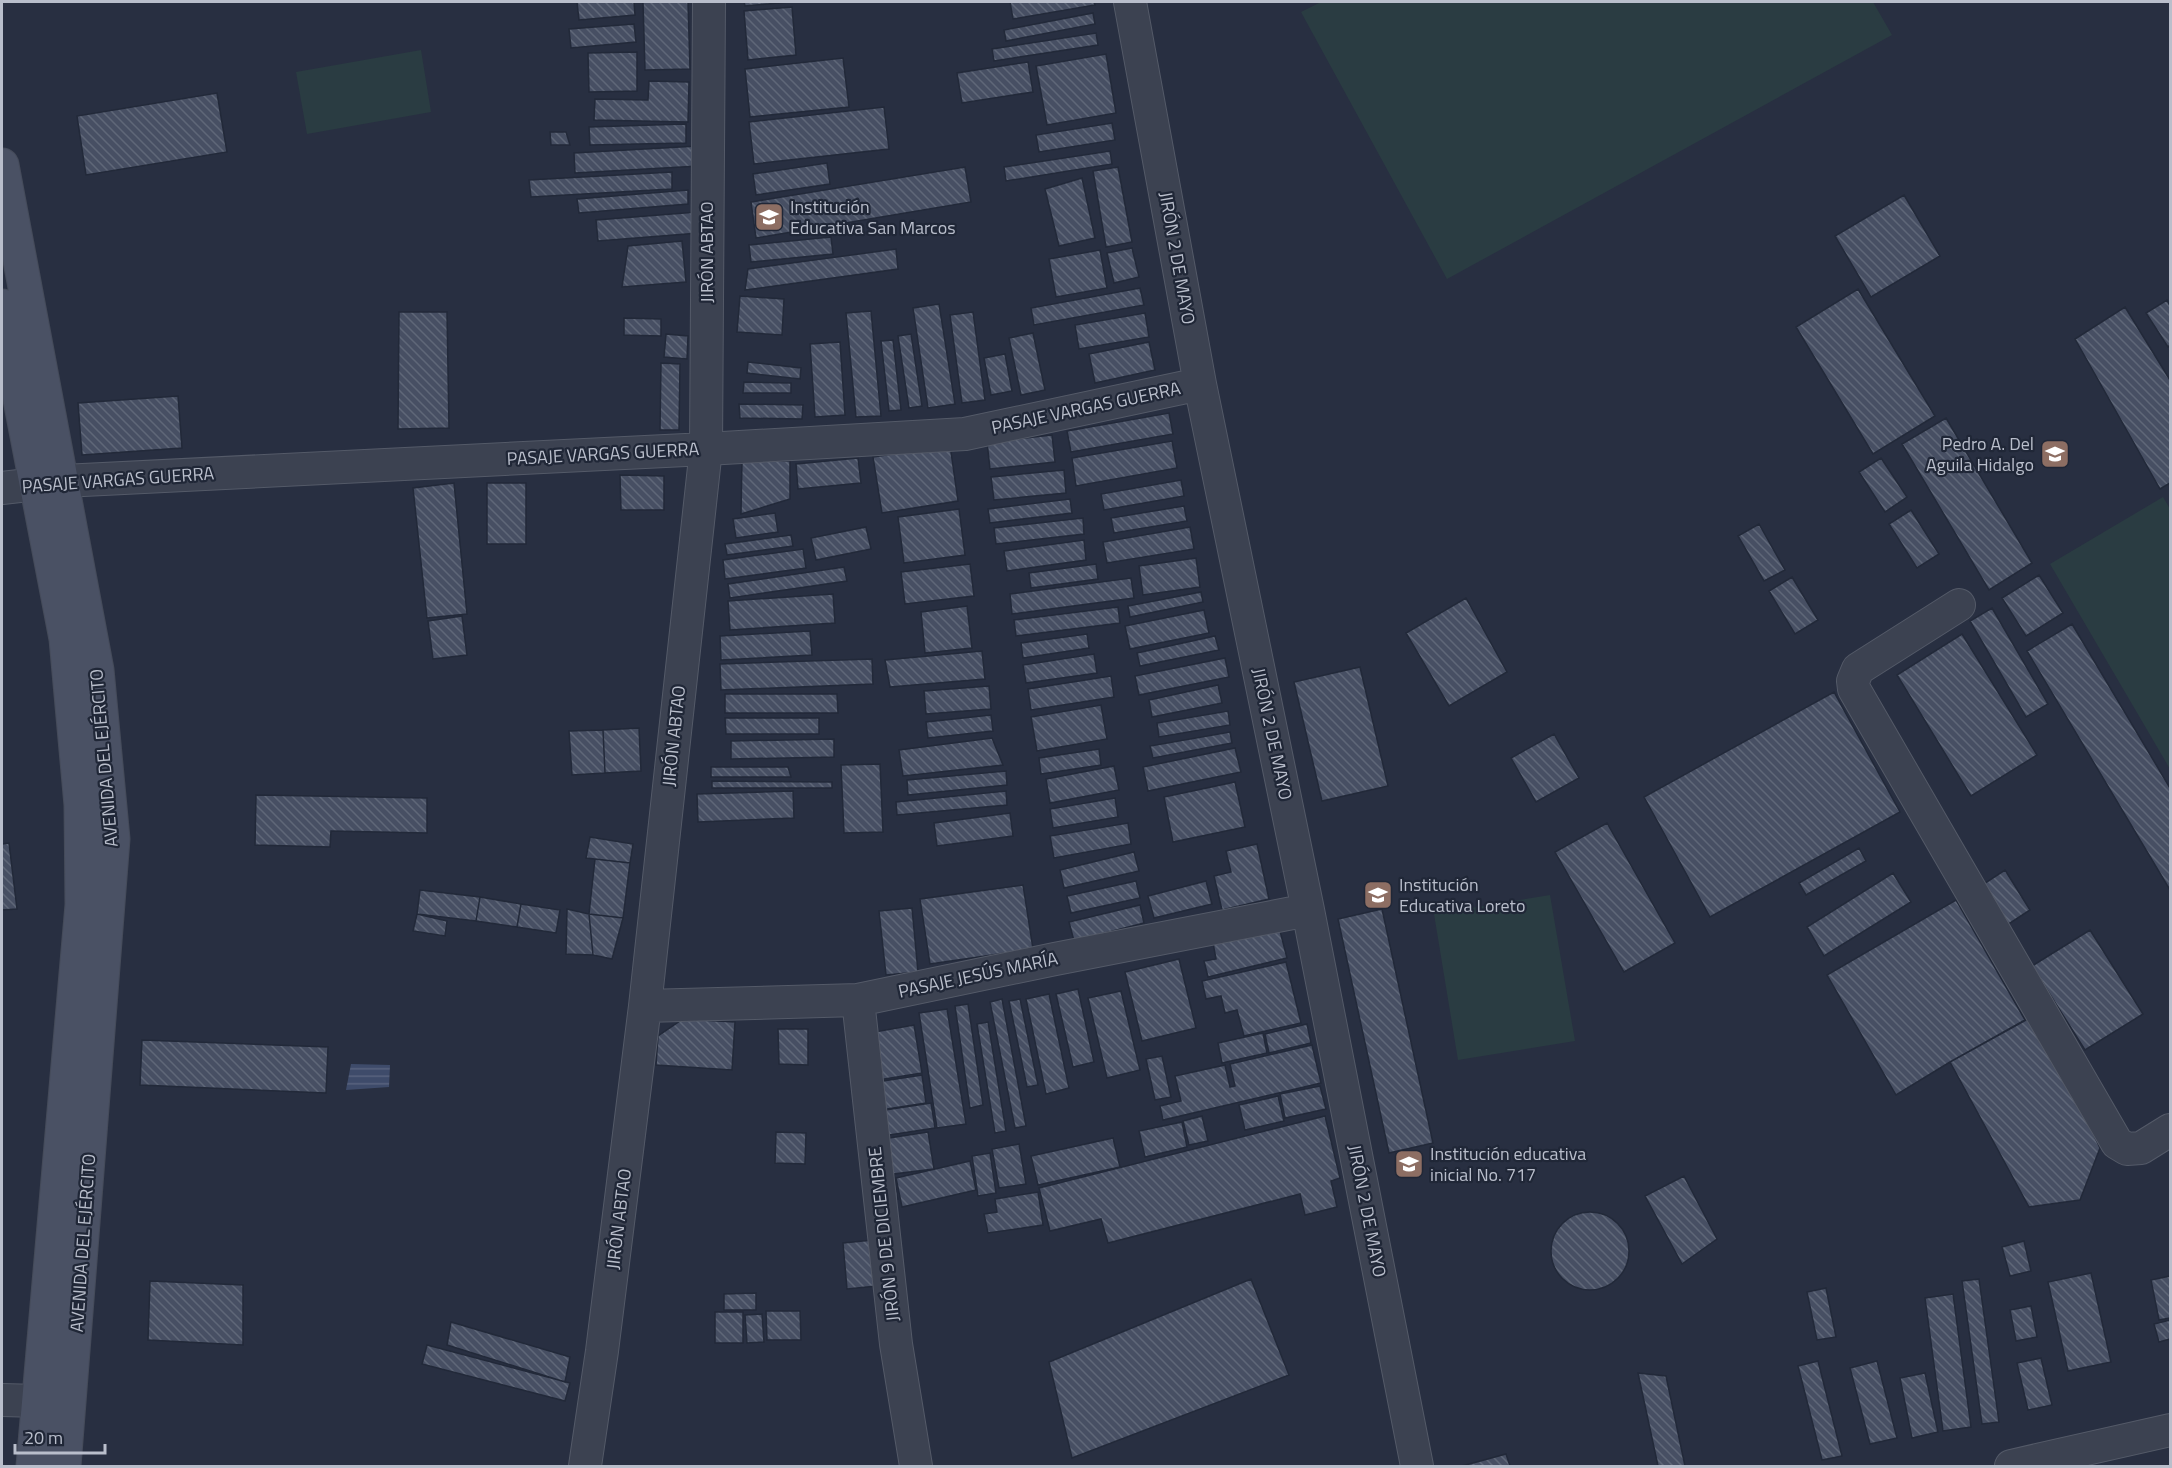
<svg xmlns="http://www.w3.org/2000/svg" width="2172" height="1468" font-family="'Titillium Web',sans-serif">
	<defs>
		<pattern id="water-rules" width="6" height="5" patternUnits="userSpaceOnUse" patternTransform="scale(1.5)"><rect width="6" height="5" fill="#3e4b6a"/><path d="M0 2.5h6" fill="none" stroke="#58637e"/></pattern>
		<pattern id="building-back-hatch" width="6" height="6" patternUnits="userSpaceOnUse" patternTransform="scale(1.5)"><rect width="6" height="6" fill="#474f63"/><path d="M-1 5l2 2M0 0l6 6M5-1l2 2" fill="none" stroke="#5f6778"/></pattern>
	</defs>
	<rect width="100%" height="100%" fill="#282f41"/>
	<path fill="#2a3c42" d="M 1321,2 L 1873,2 L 1892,35 L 1447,279 L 1301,12 Z
		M 421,50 L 431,112 L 307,134 L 296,72 Z
		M 2163,497 L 2170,509 L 2170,769 L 2050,564 Z
		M 1550,895 L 1575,1041 L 1458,1060 L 1434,914 Z"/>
	<path fill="url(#water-rules)" d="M 351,1064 L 390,1065 L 389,1087 L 346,1090 Z"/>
	<path fill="url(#building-back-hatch)" stroke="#222939" stroke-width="1.5" d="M 577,2 L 634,2 L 635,15 L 579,20 Z
		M 643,2 L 688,2 L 690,69 L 645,70 Z
		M 744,2 L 789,2 L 745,6 Z
		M 1010,2 L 1094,2 L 1095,5 L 1013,19 Z
		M 792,7 L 796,55 L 748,60 L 744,11 Z
		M 1093,13 L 1095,24 L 1006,41 L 1004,30 Z
		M 634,24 L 636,42 L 571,48 L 569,29 Z
		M 1096,33 L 1098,45 L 994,61 L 992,49 Z
		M 637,52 L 637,91 L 589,92 L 588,53 Z
		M 1106,54 L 1116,113 L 1047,125 L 1036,66 Z
		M 843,58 L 849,107 L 750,117 L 745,69 Z
		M 1028,62 L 1033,92 L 962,103 L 957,73 Z
		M 649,81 L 689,82 L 688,122 L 594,120 L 595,99 L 648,100 Z
		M 217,93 L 227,152 L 86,175 L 77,116 Z
		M 884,107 L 889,149 L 754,164 L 749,122 Z
		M 1112,123 L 1115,140 L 1039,152 L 1036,135 Z
		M 686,124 L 686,143 L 590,145 L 589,127 Z
		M 550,132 L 566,132 L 570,145 L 551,145 Z
		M 698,146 L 699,166 L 575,173 L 574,153 Z
		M 1110,151 L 1112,164 L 1006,181 L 1004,167 Z
		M 827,163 L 830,184 L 756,195 L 753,174 Z
		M 965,167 L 971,202 L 756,238 L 751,202 Z
		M 1118,167 L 1132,242 L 1106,247 L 1093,171 Z
		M 672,172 L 672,189 L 531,197 L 529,180 Z
		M 1082,178 L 1095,238 L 1059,246 L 1045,189 Z
		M 688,190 L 688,204 L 579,213 L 577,199 Z
		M 1904,195 L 1940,256 L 1871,297 L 1835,236 Z
		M 697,212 L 699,233 L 598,241 L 596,220 Z
		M 831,237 L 833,254 L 751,262 L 749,245 Z
		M 682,241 L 686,282 L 622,287 L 628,246 Z
		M 1132,248 L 1139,277 L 1114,283 L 1107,253 Z
		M 896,249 L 898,269 L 745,290 L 748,269 Z
		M 1100,250 L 1107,288 L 1056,297 L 1049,259 Z
		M 1140,288 L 1144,305 L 1034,325 L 1031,308 Z
		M 1858,289 L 1935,416 L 1873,454 L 1796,327 Z
		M 740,296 L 784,299 L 782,335 L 737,332 Z
		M 2167,300 L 2170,306 L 2170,345 L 2168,347 L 2146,313 Z
		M 939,304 L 955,404 L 928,408 L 913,308 Z
		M 2125,307 L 2170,380 L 2170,483 L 2160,489 L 2075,339 Z
		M 871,311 L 881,416 L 856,417 L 846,313 Z
		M 399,312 L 447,312 L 449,428 L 398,429 Z
		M 973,312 L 985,400 L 962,403 L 950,315 Z
		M 1145,313 L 1149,337 L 1079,349 L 1075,325 Z
		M 624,318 L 661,319 L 661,336 L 624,335 Z
		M 1033,333 L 1045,390 L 1021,395 L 1009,338 Z
		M 666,334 L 688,336 L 687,359 L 664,357 Z
		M 911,334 L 922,406 L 909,408 L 898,336 Z
		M 893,340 L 901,410 L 889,411 L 881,341 Z
		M 840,342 L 845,415 L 815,417 L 810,344 Z
		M 1149,342 L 1155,370 L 1095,383 L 1089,354 Z
		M 1005,354 L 1012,391 L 991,395 L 984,358 Z
		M 748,362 L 801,368 L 800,379 L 747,373 Z
		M 661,363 L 680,364 L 679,430 L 660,430 Z
		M 744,382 L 791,383 L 791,393 L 743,393 Z
		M 178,396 L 182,448 L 82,455 L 78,403 Z
		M 739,404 L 803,405 L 802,419 L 740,418 Z
		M 1169,413 L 1173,434 L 1071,452 L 1067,431 Z
		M 1946,418 L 2032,563 L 1989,590 L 1902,444 Z
		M 1052,435 L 1055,462 L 990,469 L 987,442 Z
		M 1172,441 L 1177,468 L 1076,486 L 1072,458 Z
		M 950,445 L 958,501 L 882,513 L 873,457 Z
		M 858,458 L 861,483 L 798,489 L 796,464 Z
		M 1881,458 L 1907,497 L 1885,512 L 1859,472 Z
		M 742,460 L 790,461 L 790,499 L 741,514 Z
		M 1064,470 L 1066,493 L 994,500 L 991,477 Z
		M 620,475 L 664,476 L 664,510 L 621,510 Z
		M 1181,480 L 1184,496 L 1104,510 L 1101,494 Z
		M 454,483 L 467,614 L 427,618 L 413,488 Z
		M 487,483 L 526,483 L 526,544 L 487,544 Z
		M 1070,499 L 1072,513 L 990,523 L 988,509 Z
		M 1184,506 L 1187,521 L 1114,533 L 1111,518 Z
		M 959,509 L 965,555 L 904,563 L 898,517 Z
		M 1911,510 L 1939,554 L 1917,568 L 1889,524 Z
		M 775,513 L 778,532 L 736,538 L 733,519 Z
		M 1083,518 L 1084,534 L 996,544 L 994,528 Z
		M 1759,524 L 1785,570 L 1764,581 L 1738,536 Z
		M 866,527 L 871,549 L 816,560 L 811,538 Z
		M 1190,527 L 1194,549 L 1107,563 L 1103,542 Z
		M 791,535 L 793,546 L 727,555 L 725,544 Z
		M 1084,540 L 1086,560 L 1007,571 L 1004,551 Z
		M 803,549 L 806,568 L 725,579 L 723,560 Z
		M 1196,558 L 1200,587 L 1143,595 L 1139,566 Z
		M 970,564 L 974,596 L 905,604 L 901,572 Z
		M 1096,564 L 1098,579 L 1031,588 L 1029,573 Z
		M 844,567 L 847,581 L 730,598 L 728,584 Z
		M 2039,575 L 2063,613 L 2026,636 L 2002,598 Z
		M 1792,577 L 1818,620 L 1795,634 L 1769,591 Z
		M 1131,578 L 1134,598 L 1012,614 L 1010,594 Z
		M 1201,592 L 1203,602 L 1130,617 L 1128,606 Z
		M 833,594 L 835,623 L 730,630 L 728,601 Z
		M 1466,598 L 1507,672 L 1449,706 L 1406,633 Z
		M 967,606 L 972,648 L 925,653 L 921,612 Z
		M 1118,607 L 1120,623 L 1016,636 L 1014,620 Z
		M 1992,608 L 2048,704 L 2026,717 L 1970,621 Z
		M 1204,610 L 1209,633 L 1130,649 L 1125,626 Z
		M 462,616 L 467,655 L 433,659 L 428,621 Z
		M 2072,624 L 2170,788 L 2170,890 L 2027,651 Z
		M 810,631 L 812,655 L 721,660 L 720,636 Z
		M 1087,634 L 1089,648 L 1023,658 L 1021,643 Z
		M 1962,634 L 2037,755 L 1971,796 L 1897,675 Z
		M 1215,636 L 1219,650 L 1140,666 L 1137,653 Z
		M 982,651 L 985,679 L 890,687 L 885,660 Z
		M 1094,654 L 1097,673 L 1026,683 L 1023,665 Z
		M 1225,658 L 1229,677 L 1139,695 L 1135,676 Z
		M 872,659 L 873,684 L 721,690 L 720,664 Z
		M 1360,667 L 1388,786 L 1322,801 L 1294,682 Z
		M 1111,676 L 1114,697 L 1031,710 L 1028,689 Z
		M 1218,685 L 1222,703 L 1152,717 L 1149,700 Z
		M 989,686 L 991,709 L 926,714 L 924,691 Z
		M 1834,692 L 1900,812 L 1710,917 L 1644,797 Z
		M 725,694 L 837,694 L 838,713 L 725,713 Z
		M 1101,705 L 1107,739 L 1037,751 L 1031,717 Z
		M 1228,711 L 1230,725 L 1159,737 L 1157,723 Z
		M 991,715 L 993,731 L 928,738 L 926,722 Z
		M 725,718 L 819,718 L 819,734 L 726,734 Z
		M 639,728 L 641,771 L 605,773 L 603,730 Z
		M 603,730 L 605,773 L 572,775 L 569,731 Z
		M 1230,732 L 1232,743 L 1153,758 L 1150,746 Z
		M 1554,734 L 1579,778 L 1536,802 L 1511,758 Z
		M 992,738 L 1003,765 L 903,776 L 899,750 Z
		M 834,739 L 834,757 L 731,759 L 731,741 Z
		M 1235,748 L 1241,772 L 1148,791 L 1143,767 Z
		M 1099,749 L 1101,765 L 1041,774 L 1039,758 Z
		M 880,764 L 883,832 L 844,833 L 841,765 Z
		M 1114,766 L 1119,790 L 1050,803 L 1046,779 Z
		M 711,767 L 788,767 L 791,777 L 711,777 Z
		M 1006,771 L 1007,785 L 908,795 L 907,780 Z
		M 712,781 L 832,782 L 832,788 L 712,788 Z
		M 1235,782 L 1245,827 L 1173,842 L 1164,797 Z
		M 793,791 L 794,818 L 698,822 L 697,794 Z
		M 1006,791 L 1007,805 L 897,815 L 896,802 Z
		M 256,795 L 427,798 L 427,833 L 331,831 L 330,847 L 255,845 Z
		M 1115,798 L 1118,817 L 1053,828 L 1050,809 Z
		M 1010,813 L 1013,836 L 937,846 L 934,823 Z
		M 1128,823 L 1131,844 L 1054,858 L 1050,836 Z
		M 1607,823 L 1675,943 L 1624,972 L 1555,852 Z
		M 590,837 L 633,844 L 630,863 L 586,858 Z
		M 9,843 L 17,909 L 2,910 L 2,844 Z
		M 1257,844 L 1269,899 L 1222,910 L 1214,876 L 1231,872 L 1226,851 Z
		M 1859,848 L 1866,861 L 1806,895 L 1799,883 Z
		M 1134,852 L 1139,871 L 1064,888 L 1060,870 Z
		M 595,859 L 630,863 L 623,918 L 589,914 Z
		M 2005,870 L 2030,910 L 2001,929 L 1976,889 Z
		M 1893,873 L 1911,902 L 1824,956 L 1807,927 Z
		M 1136,881 L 1140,898 L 1071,913 L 1067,896 Z
		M 1206,881 L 1212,904 L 1154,918 L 1148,896 Z
		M 1023,885 L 1033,949 L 930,964 L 920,899 Z
		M 420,890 L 480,897 L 476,921 L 417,914 Z
		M 480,897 L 521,904 L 517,927 L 476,921 Z
		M 1956,900 L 2025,1020 L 1950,1062 L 1896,1095 L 1827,975 Z
		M 521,904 L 560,910 L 556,933 L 517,927 Z
		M 1140,905 L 1144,923 L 1074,941 L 1069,922 Z
		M 912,908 L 918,972 L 886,975 L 879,911 Z
		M 567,909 L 589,914 L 593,955 L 566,954 Z
		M 1382,909 L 1433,1143 L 1389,1153 L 1338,919 Z
		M 417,914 L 447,921 L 445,936 L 413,931 Z
		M 589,914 L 623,918 L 612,959 L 593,955 Z
		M 1279,927 L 1287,958 L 1208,977 L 1204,961 L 1216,959 L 1213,943 Z
		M 2090,930 L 2143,1014 L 2085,1050 L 2032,966 Z
		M 1179,959 L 1196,1028 L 1142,1041 L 1125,972 Z
		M 1286,962 L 1301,1023 L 1244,1036 L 1237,1010 L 1225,1013 L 1221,996 L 1206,999 L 1202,981 Z
		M 1078,989 L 1094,1062 L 1073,1067 L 1056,994 Z
		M 1121,991 L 1140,1070 L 1107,1078 L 1088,998 Z
		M 1049,994 L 1069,1088 L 1046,1094 L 1026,999 Z
		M 1002,999 L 1026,1126 L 1015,1128 L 990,1002 Z
		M 1020,999 L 1038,1085 L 1027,1087 L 1009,1001 Z
		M 968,1004 L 983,1105 L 970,1108 L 955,1006 Z
		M 947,1009 L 966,1124 L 937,1128 L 919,1013 Z
		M 2037,1014 L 2100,1148 L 2080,1200 L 2029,1207 L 1950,1062 Z
		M 683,1019 L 735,1022 L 732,1070 L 656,1065 L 658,1036 Z
		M 988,1022 L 1006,1131 L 995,1133 L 977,1024 Z
		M 1307,1024 L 1311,1043 L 1269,1053 L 1265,1034 Z
		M 914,1025 L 922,1073 L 872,1081 L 863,1034 Z
		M 778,1029 L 808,1029 L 808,1065 L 779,1064 Z
		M 1263,1033 L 1267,1053 L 1222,1063 L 1218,1043 Z
		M 142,1040 L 328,1047 L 326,1093 L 140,1085 Z
		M 1312,1045 L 1321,1083 L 1163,1120 L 1160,1106 L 1181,1101 L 1175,1076 L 1225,1065 L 1230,1087 L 1235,1086 L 1230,1064 Z
		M 1162,1056 L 1171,1097 L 1155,1100 L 1146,1059 Z
		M 922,1075 L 926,1103 L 874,1111 L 870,1083 Z
		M 1320,1086 L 1326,1109 L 1285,1118 L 1280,1094 Z
		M 1278,1096 L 1284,1121 L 1245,1130 L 1239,1105 Z
		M 931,1103 L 935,1128 L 876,1137 L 872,1112 Z
		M 1202,1116 L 1208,1141 L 1189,1145 L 1183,1121 Z
		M 1325,1116 L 1340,1178 L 1331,1181 L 1337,1207 L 1305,1215 L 1300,1194 L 1108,1243 L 1101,1219 L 1050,1231 L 1039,1188 Z
		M 1182,1122 L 1187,1147 L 1145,1157 L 1139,1131 Z
		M 776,1132 L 806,1133 L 805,1164 L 775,1163 Z
		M 928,1132 L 934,1169 L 894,1174 L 898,1199 L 884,1201 L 876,1140 Z
		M 1113,1138 L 1120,1167 L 1038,1185 L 1031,1156 Z
		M 1019,1144 L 1026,1184 L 999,1188 L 992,1149 Z
		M 990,1153 L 996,1193 L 978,1196 L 972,1156 Z
		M 970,1161 L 976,1190 L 902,1207 L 896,1178 Z
		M 1684,1176 L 1717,1239 L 1682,1264 L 1645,1196 Z
		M 1038,1192 L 1043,1225 L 988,1233 L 984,1214 L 997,1212 L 995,1199 Z
		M1551 1251a39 39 0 1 1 78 0a39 39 0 1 1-78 0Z
		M 873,1240 L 877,1286 L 847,1289 L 843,1243 Z
		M 2024,1241 L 2031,1271 L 2010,1276 L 2002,1247 Z
		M 2091,1273 L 2111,1362 L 2068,1371 L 2048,1282 Z
		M 2170,1276 L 2170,1318 L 2159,1320 L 2151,1280 Z
		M 1251,1279 L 1289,1375 L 1072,1458 L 1049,1362 Z
		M 1979,1279 L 1999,1422 L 1982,1424 L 1962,1281 Z
		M 150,1281 L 243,1285 L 243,1345 L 148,1340 Z
		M 1826,1288 L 1836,1337 L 1817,1340 L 1807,1292 Z
		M 756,1293 L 756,1310 L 724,1310 L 724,1294 Z
		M 1953,1294 L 1971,1427 L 1943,1431 L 1925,1298 Z
		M 2031,1306 L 2037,1337 L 2016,1341 L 2010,1310 Z
		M 766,1311 L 800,1311 L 801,1340 L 767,1340 Z
		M 715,1312 L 743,1312 L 743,1343 L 715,1343 Z
		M 762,1314 L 764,1342 L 747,1343 L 745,1315 Z
		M 2170,1320 L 2170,1339 L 2159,1342 L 2154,1324 Z
		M 451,1322 L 570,1357 L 565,1382 L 447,1345 Z
		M 427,1345 L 570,1383 L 565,1401 L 422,1364 Z
		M 2041,1358 L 2052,1405 L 2028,1410 L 2017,1363 Z
		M 1818,1361 L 1842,1456 L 1822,1460 L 1798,1366 Z
		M 1877,1361 L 1897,1438 L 1870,1444 L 1850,1368 Z
		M 1638,1373 L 1666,1376 L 1685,1466 L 1658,1466 Z
		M 1925,1373 L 1938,1432 L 1912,1438 L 1900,1378 Z
		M 1506,1454 L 1510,1466 L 1462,1466 Z"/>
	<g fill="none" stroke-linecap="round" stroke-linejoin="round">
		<g stroke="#545a68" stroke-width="34">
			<path id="minor" d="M 1130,2 L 1200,384 L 1308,910 L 1417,1466
				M 2,488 L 63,481 L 706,449 L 965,434 L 1200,384
				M 1959,605 L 1858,669 L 1853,681 L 1854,689 L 2117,1143 L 2127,1149 L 2141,1148 L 2170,1130
				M 858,1000 L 896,1344 L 916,1466
				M 645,1006 L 858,1000 L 1055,959 L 1308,910
				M 2,1400 L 39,1401
				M 585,1466 L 602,1351 L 645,1006 L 706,449 L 709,2
				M 2011,1466 L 2170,1430"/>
		</g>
		<g stroke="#454b5a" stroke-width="35">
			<path id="secondary" d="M 2,165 L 97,670 L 113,839 L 64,1466
				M 2,306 L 66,639 L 81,805 L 82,905 L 33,1466"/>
		</g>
		<use href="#minor" stroke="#3c4251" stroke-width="32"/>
		<use href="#secondary" stroke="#4a5164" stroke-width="33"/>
	</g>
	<defs>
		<g id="school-square" transform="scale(1.5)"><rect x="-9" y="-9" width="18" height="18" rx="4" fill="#8d6e63" stroke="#202737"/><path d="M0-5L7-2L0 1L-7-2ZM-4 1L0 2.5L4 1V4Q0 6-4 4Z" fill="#fff"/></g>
	</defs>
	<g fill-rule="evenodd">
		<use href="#school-square" x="769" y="217"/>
		<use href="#school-square" x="2055" y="454"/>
		<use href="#school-square" x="1378" y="895"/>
		<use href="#school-square" x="1409" y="1164"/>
	</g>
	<g text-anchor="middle" stroke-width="4.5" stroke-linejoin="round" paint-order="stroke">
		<g font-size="18" fill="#b9becb" stroke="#202737" text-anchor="start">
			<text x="790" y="213">Institución<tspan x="790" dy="21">Educativa San Marcos</tspan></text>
			<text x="2034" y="450" text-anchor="end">Pedro A. Del<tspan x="2034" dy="21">Aguila Hidalgo</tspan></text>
			<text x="1399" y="891">Institución<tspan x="1399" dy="21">Educativa Loreto</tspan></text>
			<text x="1430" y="1160">Institución educativa<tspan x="1430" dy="21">inicial No. 717</tspan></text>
		</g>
		<g font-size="18" fill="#b9becb" stroke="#202737">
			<text transform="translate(707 252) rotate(-90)" y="6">JIRÓN ABTAO</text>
			<text transform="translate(1177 258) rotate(80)" y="6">JIRÓN 2 DE MAYO</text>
			<text transform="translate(1086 408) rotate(-12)" y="6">PASAJE VARGAS GUERRA</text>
			<text transform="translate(603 454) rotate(-3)" y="6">PASAJE VARGAS GUERRA</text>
			<text transform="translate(118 480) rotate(-4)" y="6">PASAJE VARGAS GUERRA</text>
			<text transform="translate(1272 734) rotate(78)" y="6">JIRÓN 2 DE MAYO</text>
			<text transform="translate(674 736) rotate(-84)" y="6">JIRÓN ABTAO</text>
			<text transform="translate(104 758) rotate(-95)" y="6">AVENIDA DEL EJÉRCITO</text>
			<text transform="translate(978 975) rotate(-12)" y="6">PASAJE JESÚS MARÍA</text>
			<text transform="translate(1367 1211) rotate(79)" y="6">JIRÓN 2 DE MAYO</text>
			<text transform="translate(619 1219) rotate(-83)" y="6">JIRÓN ABTAO</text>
			<text transform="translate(884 1234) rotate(-96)" y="6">JIRÓN 9 DE DICIEMBRE</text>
			<text transform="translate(83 1243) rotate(-86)" y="6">AVENIDA DEL EJÉRCITO</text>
		</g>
	</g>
	<rect width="2172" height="1468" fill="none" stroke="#b9becb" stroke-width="6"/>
	<path d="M15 1444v9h90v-9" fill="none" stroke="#b9becb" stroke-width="3"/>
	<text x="24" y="1444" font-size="18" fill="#b9becb" stroke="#202737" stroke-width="4.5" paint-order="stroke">20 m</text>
</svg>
